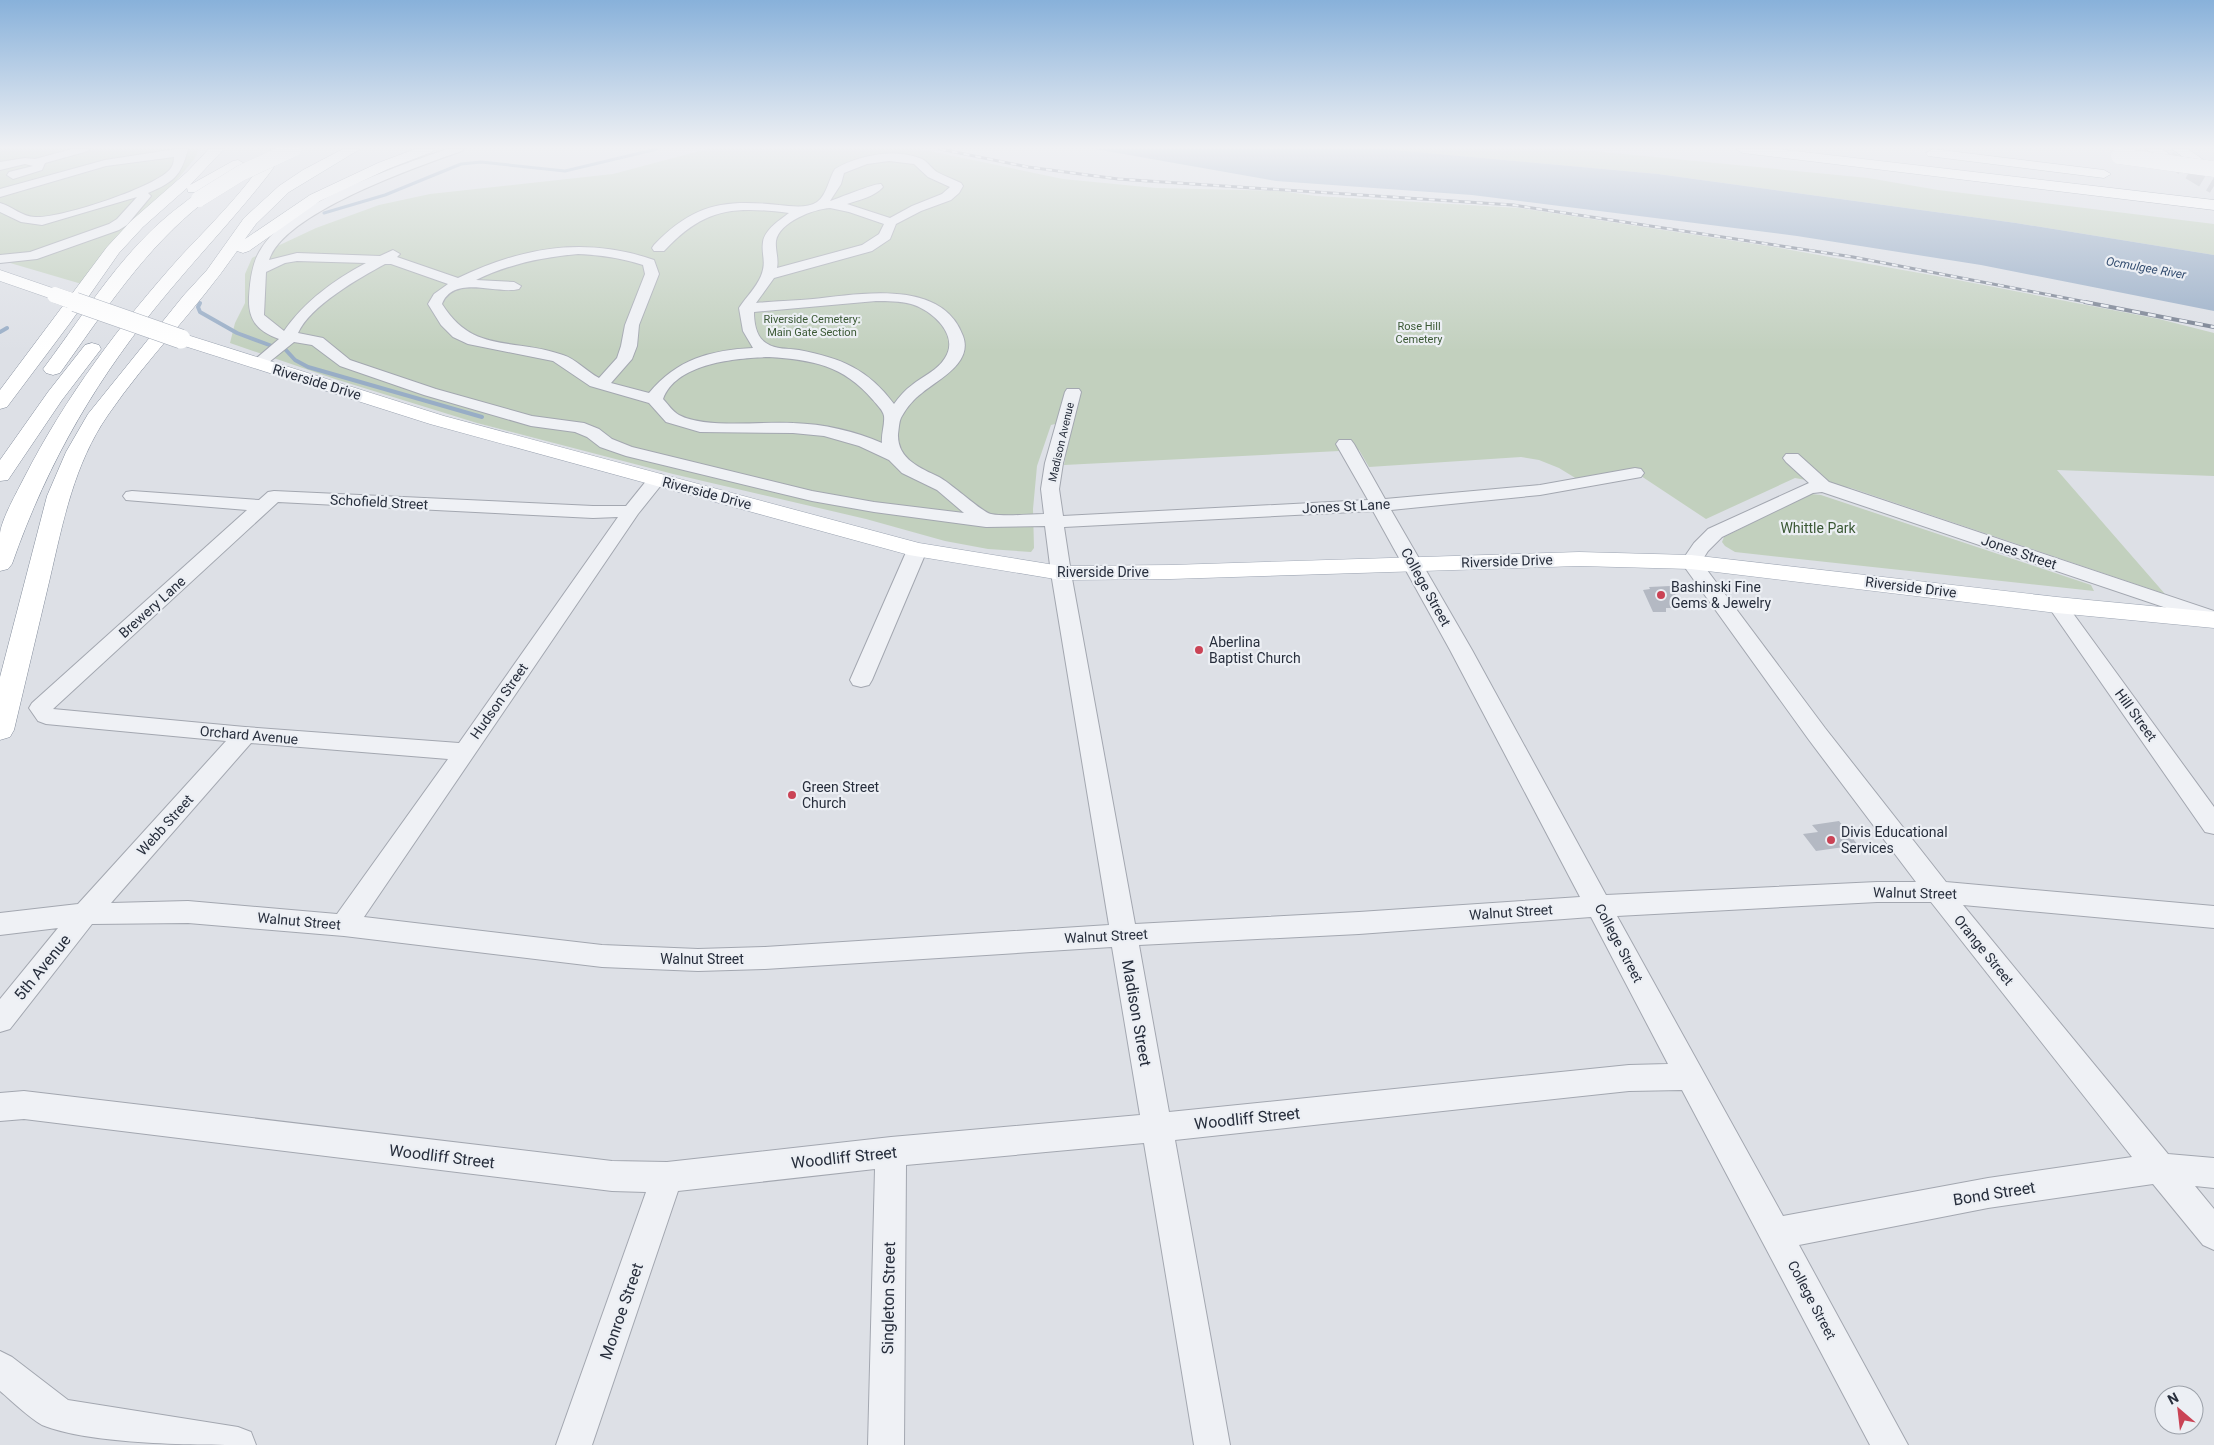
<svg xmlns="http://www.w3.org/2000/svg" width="2214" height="1445" font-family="Roboto,sans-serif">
	<rect width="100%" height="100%" fill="#dde0e6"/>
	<path fill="#c2d0be" d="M 0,149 L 199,149 L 195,158 L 176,181 L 85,285 L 0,260 Z
		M 707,149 L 920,149 L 1063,179 L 1156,188 L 1281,191 L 1316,196 L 1519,208 L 1774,247 L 1942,277 L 2159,319 L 2214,333 L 2214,476 L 2057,470 L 2165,594 L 1851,488 L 1795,478 L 1706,519 L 1635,472 L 1577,479 L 1559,468 L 1539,460 L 1521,457 L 1369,467 L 1359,450 L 1064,465 L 1072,420 L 1051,425 L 1037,466 L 1033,509 L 1034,548 L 1031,552 L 988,549 L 945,541 L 866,519 L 673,474 L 477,423 L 335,379 L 230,343 L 235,323 L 245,303 L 245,274 L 252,258 L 316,228 L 379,205 L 430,194 L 613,174 Z
		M 1384,149 L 1573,149 L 1868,178 L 1938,190 L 2214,224 L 2214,255 L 2016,223 L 1658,174 Z
		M 1811,494 L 1821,495 L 2091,585 L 2094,591 L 1735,552 L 1725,546 L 1722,542 L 1724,537 Z"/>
	<path fill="#98adc6" d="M 1095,149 L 1384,149 L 1658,174 L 2016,223 L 2214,255 L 2214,311 L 1981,265 L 1797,236 L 1472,195 L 1276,181 Z"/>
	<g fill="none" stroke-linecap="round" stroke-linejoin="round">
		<path stroke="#98adc6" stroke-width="3" d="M 324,213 L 385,195 L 461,164 L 481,162 L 565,171 L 657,149"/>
		<path stroke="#98adc6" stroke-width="4" d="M 200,303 L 198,307 L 200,312 L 237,333 L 272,346
			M 0,332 L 7,328
			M 284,348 L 295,360 L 308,367 L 482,417"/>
	</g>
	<path fill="#b4b9c3" d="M 1670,586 L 1679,600 L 1675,600 L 1680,608 L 1666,608 L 1666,612 L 1653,612 L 1643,590 L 1650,589 L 1649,587 Z
		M 1839,821 L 1858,845 L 1816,851 L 1803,834 L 1818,832 L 1812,825 Z"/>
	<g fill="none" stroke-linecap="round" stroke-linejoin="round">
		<path stroke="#b9bcc4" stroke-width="16" stroke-dasharray="16 8" stroke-linecap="butt" d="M 2169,159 L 2214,186"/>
		<g stroke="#a3a7b0" stroke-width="2">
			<path id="minor" d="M 72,149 L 90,149 L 88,151 L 45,163 L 42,170 L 13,179 L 7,175 L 9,172 L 33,166 L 25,164 L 0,170 L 0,162 L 25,158 L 35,159 Z
				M 176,149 L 188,149 C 181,176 174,182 148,193 L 151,196 L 127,225 L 119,230 L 37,259 L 0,263 L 0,255 L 30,252 L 109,224 L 117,219 L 137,197 L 42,225 L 21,222 L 0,212 L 0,203 C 12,206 22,217 35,217 C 58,219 158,187 171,168 C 173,165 174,161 174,157 L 106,166 L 0,197 L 0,189 L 105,160 Z
				M 447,149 L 464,149 L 462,151 C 416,167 284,213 269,260 L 297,253 L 380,256 L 393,250 L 400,254 L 397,257 L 458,278 C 523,247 585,236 654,260 L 659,274 L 639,325 L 637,346 L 632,359 L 611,383 L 649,393 C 677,359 711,350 753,348 L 743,331 L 739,308 C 746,297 756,288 761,276 C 767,261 761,255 763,242 C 765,229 780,220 789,213 C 732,206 704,208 664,251 L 654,251 L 652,248 L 654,245 C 693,204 724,199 779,205 C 791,206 806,209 817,202 C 827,195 829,178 835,169 C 859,155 895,148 922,159 C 928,162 931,168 937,172 C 944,176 953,179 961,183 L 963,186 L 959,193 L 951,200 L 921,211 L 896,224 L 890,239 L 872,251 L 774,278 L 756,303 C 775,301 794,301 813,299 C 859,294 942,278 963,336 C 973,363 939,379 922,393 C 914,399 907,407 902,416 C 899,420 899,428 898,434 C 897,459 920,468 939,477 C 952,484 983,513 991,514 C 1007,517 1027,514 1044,514 L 1041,489 L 1045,463 L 1065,392 L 1067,389 L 1079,389 L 1081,392 L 1063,463 L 1059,489 L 1063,516 L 1368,500 L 1336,444 L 1339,440 L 1351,440 L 1354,444 L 1385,499 L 1540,485 L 1635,468 L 1641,469 L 1644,473 L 1641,477 L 1540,495 L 1391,510 L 1472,650 L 1606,895 L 1877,882 L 1916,882 L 1809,740 L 1681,562 L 1694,543 L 1708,529 L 1809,483 L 1786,462 L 1783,458 L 1786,454 L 1798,454 L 1829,482 L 2214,611 L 2214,624 L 1822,492 L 1813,493 L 1722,537 L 1708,551 L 1701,562 L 1825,728 L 1946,882 L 2214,906 L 2214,928 L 1963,905 L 2168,1154 L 2214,1158 L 2214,1188 L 2195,1186 L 2214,1209 L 2214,1250 L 2203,1245 L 2153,1184 L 1988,1208 L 1799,1245 L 1908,1445 L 1870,1445 L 1682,1090 L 1629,1091 L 1175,1140 L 1230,1445 L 1194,1445 L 1144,1143 L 906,1165 L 904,1445 L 868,1445 L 875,1169 L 678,1191 L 592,1445 L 556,1445 L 646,1192 L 612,1191 L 24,1119 L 0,1121 L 0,1093 L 24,1091 L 612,1161 L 667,1162 L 891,1137 L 1140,1115 L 1112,947 L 765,969 L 698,971 L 602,967 L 344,936 L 188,923 L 92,924 L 10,1029 L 0,1032 L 0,999 L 58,928 L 0,935 L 0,913 L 78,904 L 226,741 L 46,724 L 38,721 L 29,708 L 32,703 L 247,510 L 126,500 L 123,496 L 126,492 L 132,491 L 259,500 L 268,492 L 274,491 L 593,506 L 626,506 L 651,475 L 657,474 L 663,475 L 666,479 L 638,514 L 364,917 L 602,945 L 698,949 L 765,947 L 1109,925 L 1051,573 L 1045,526 L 986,527 L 874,512 L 812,501 L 626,456 L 600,447 L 587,437 L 575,432 L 531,426 L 424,395 L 340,366 L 312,345 L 294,342 L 263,367 L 253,367 L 250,364 L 253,361 L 279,339 C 257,331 248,320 249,297 C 250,281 252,262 261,249 C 289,203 398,166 447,149 ZM 889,161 L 914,164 L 928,177 L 950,187 L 942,194 L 912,206 L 890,218 L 847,204 C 859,200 874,197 883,187 L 881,184 C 875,183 839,198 830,201 L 841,184 L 844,173 L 867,164 ZM 830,208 L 849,212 L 884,224 L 879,234 L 862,245 L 777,268 C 779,259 775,250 776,241 C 779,222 814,209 830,208 ZM 578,254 C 601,255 621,258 643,265 L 645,274 L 625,325 L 621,346 L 617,358 L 599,378 C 586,371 576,359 563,355 C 514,337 474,355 442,304 C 454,274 496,295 519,289 L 521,286 L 514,282 L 476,280 C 509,264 543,257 578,254 ZM 297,261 L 366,263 C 334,280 305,301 284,331 L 264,315 L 266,272 L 285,263 ZM 385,264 L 391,264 L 448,284 L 434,294 L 428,304 L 441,325 L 453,337 L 468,344 L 553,361 L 590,386 L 649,403 L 666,422 L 700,432 L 793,433 L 824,436 L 859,446 L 889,460 L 902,473 L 937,490 L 964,513 L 874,502 L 812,491 L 632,447 L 612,439 L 599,429 L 584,423 L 532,416 L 436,389 L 350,360 L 323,338 L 298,333 C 310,306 359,278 385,264 ZM 876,301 C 888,301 900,301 911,304 C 932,310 960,335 945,358 C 938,370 923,376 912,385 C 905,390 899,397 894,404 C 868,369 841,358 799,350 C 788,348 776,350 766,343 C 756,337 754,322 754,312 ZM 769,357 C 813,360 843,365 873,400 C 877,405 883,410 884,416 C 885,425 881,434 882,443 C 855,431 823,424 793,423 C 762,421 705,429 679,415 C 673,412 667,403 663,399 C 676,363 736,358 769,357 ZM 278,502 L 593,518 L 618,517 L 459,743 L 245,727 L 53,709 ZM 1373,511 L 1450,650 L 1580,897 L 1359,912 L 1135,924 L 1071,573 L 1064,527 ZM 251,743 L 448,759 L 337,914 L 188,901 L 111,903 ZM 1877,902 L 1931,902 L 2132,1157 L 1988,1178 L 1783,1216 L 1617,916 ZM 1591,917 L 1668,1064 L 1629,1065 L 1169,1112 L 1139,945 L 1359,934 Z
				M 917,544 L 924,546 L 927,550 L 872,680 L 869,685 L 861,687 L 853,685 L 850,680 L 907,550 L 910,546 Z
				M 2057,599 L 2064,601 L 2214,807 L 2214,834 L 2205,832 L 2050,609 L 2047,605 L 2050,601 Z
				M 0,1351 L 12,1357 L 68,1400 L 238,1427 L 251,1432 L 256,1445 C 198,1445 91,1445 42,1425 C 27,1416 13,1402 0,1391 Z"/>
		</g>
		<g stroke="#9ca4b2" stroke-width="1">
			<path id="major" d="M 0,270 L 61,291 L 64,295 L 61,299 L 55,300 L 0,281 Z
				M 181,333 L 444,416 L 919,543 L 1061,566 L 1171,565 L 1579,552 L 1691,555 L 2057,597 L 2214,612 L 2214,628 L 2057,613 L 1691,569 L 1579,566 L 1171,579 L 1061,580 L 909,555 L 430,424 L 175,343 L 172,339 L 175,335 Z"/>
		</g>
		<g stroke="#848d9c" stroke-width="1">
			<path id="highway" d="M 209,149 L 224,149 L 190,185 L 233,161 L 238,160 L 245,164 L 198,192 L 188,192 L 187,188 L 143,227 L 119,253 L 70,323 L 7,407 L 0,409 L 0,390 L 107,247 L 131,221 L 187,172 Z
				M 271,149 L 285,149 C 275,168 261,184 247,201 C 222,231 195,260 170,290 C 99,374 48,461 12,564 L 8,569 L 0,571 C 0,559 0,545 0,533 C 2,518 17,492 24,478 C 66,396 120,324 181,256 C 210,225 251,185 271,149 Z
				M 343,149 L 360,149 L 289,192 L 256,224 L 245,239 L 310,195 L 378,163 L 415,149 L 434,149 L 432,152 L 388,169 L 320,201 L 249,251 L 243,253 L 237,251 C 198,308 147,358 108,415 C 74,464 63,522 50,578 C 38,629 26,679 14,730 L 10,737 L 0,740 L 0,677 L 47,496 L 66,452 L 88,414 L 184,295 L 207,270 L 244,218 L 279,186 L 303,170 Z
				M 1736,149 L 1777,149 L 2214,200 L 2214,210 L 1743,153 Z
				M 1933,149 L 2104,170 L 2111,174 L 2104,178 L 1928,156 L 1926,153 Z
				M 2146,149 L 2162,149 L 2176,159 L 2174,162 L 2164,162 Z
				M 2172,149 L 2188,149 L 2208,163 L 2201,167 L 2196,166 Z
				M 199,194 L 204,196 L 207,199 L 204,202 C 144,249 104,312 60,373 L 53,375 L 46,373 L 43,369 L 46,365 C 87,310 124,248 180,206 C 186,202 191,196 199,194 Z
				M 92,343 L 99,345 L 101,349 L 62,400 L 8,480 L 0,481 L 0,460 L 48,392 L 85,345 Z"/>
		</g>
		<use href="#minor" fill="#eff1f5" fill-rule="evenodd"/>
		<use href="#major" fill="#fff" fill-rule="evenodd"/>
		<use href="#highway" fill="#fff" fill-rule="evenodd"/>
		<g stroke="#767f8f" stroke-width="3">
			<path id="rail-far1" d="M 940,149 L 1028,167 L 1118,179 L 1513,205 L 1853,257 L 2091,303"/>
		</g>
		<g stroke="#767f8f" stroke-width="4">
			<path id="rail" d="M 2085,302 L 2214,327"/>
		</g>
		<use href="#rail-far1" stroke="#eceff4" stroke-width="2" stroke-dasharray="6" stroke-linecap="butt"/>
		<use href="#rail" stroke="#eceff4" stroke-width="2.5" stroke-dasharray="8" stroke-linecap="butt"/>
		<g stroke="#9ca4b2" stroke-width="16" stroke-linecap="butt">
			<path id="major-bridge-far1" d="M 55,295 L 78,303"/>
		</g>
		<g stroke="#9ca4b2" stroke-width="20" stroke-linecap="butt">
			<path id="major-bridge" d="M 75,302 L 181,339"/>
		</g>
		<g stroke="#848d9c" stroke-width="16" stroke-linecap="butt">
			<path id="highway-bridge" d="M 2119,156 L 2214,169
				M 199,199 L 241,173 L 293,149"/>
		</g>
		<use href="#major-bridge-far1" stroke="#fff" stroke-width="16"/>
		<use href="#major-bridge" stroke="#fff" stroke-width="19"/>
		<use href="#highway-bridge" stroke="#fff" stroke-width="16"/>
	</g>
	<linearGradient id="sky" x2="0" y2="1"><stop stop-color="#88b1da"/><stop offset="0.42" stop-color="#f0f1f4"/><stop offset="1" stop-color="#f0f1f4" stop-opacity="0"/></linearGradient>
	<rect width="2214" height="351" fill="url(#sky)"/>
	<g fill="#ca4355" stroke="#eceff4" stroke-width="2">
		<circle cx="1661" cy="595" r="5"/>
		<circle cx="1199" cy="650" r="5"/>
		<circle cx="792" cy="795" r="5"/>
		<circle cx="1831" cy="840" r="5"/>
	</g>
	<g text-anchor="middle" stroke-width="4.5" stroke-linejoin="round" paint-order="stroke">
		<g font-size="11" fill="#3a5834" stroke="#eceff4">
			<text x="812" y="323">Riverside Cemetery:<tspan x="812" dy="13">Main Gate Section</tspan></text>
			<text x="1419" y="330">Rose Hill<tspan x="1419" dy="13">Cemetery</tspan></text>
		</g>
		<g font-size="11" fill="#272e3c" stroke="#eceff4">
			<text transform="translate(1061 442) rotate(-77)" y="4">Madison Avenue</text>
		</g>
		<g font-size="12" font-style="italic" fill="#324c6f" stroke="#eceff4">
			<text transform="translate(2146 268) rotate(10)" y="4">Ocmulgee River</text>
		</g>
		<g font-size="14" fill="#272e3c" stroke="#eceff4">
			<text transform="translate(317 382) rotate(17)" y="5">Riverside Drive</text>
			<text transform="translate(707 493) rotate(15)" y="5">Riverside Drive</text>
			<text transform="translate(379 502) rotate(3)" y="5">Schofield Street</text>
			<text transform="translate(1346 506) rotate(-3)" y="5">Jones St Lane</text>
			<text transform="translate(2019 552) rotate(19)" y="5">Jones Street</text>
			<text transform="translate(1507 561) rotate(-2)" y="5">Riverside Drive</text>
			<text x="1103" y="577">Riverside Drive</text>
			<text transform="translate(1426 587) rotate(61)" y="5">College Street</text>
			<text transform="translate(1911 587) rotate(7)" y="5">Riverside Drive</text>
			<text transform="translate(152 607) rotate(-42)" y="5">Brewery Lane</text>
			<text transform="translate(499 701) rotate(-55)" y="5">Hudson Street</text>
			<text transform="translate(2136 715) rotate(54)" y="5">Hill Street</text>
			<text transform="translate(249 735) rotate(5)" y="5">Orchard Avenue</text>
			<text transform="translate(165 825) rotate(-48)" y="5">Webb Street</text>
			<text transform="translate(1915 893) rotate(1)" y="5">Walnut Street</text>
			<text transform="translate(1511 912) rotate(-4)" y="5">Walnut Street</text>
			<text transform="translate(299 921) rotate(5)" y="5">Walnut Street</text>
			<text transform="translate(1106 936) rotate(-3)" y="5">Walnut Street</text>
			<text transform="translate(1619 943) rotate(62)" y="5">College Street</text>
			<text transform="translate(1984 950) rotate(51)" y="5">Orange Street</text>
			<text x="702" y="964">Walnut Street</text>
			<text transform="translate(1812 1300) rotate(62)" y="5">College Street</text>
		</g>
		<g font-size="14" fill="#3a5834" stroke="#eceff4">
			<text x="1818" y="533">Whittle Park</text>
		</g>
		<g font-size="14" fill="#272e3c" stroke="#eceff4" text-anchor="start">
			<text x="1671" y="592">Bashinski Fine<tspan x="1671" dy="16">Gems &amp; Jewelry</tspan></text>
			<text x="1209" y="647">Aberlina<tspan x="1209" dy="16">Baptist Church</tspan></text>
			<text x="802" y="792">Green Street<tspan x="802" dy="16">Church</tspan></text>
			<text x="1841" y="837">Divis Educational<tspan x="1841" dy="16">Services</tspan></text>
		</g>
		<g font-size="16" fill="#272e3c" stroke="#eceff4">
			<text transform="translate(42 967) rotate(-51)" y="6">5th Avenue</text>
			<text transform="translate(1137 1013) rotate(80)" y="6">Madison Street</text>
			<text transform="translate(1247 1118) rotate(-6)" y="6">Woodliff Street</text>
			<text transform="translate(442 1156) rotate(7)" y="6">Woodliff Street</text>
			<text transform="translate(844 1157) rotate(-6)" y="6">Woodliff Street</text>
			<text transform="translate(1994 1193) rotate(-9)" y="6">Bond Street</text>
			<text transform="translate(888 1298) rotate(-89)" y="6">Singleton Street</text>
			<text transform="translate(621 1311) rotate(-71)" y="6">Monroe Street</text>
		</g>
	</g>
	<g transform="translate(2179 1410) rotate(332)"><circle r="24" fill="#eceff4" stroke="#9da2aa"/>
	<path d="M0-4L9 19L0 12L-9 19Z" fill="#ca4355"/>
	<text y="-8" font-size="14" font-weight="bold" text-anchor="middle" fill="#272e3c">N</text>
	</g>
</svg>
